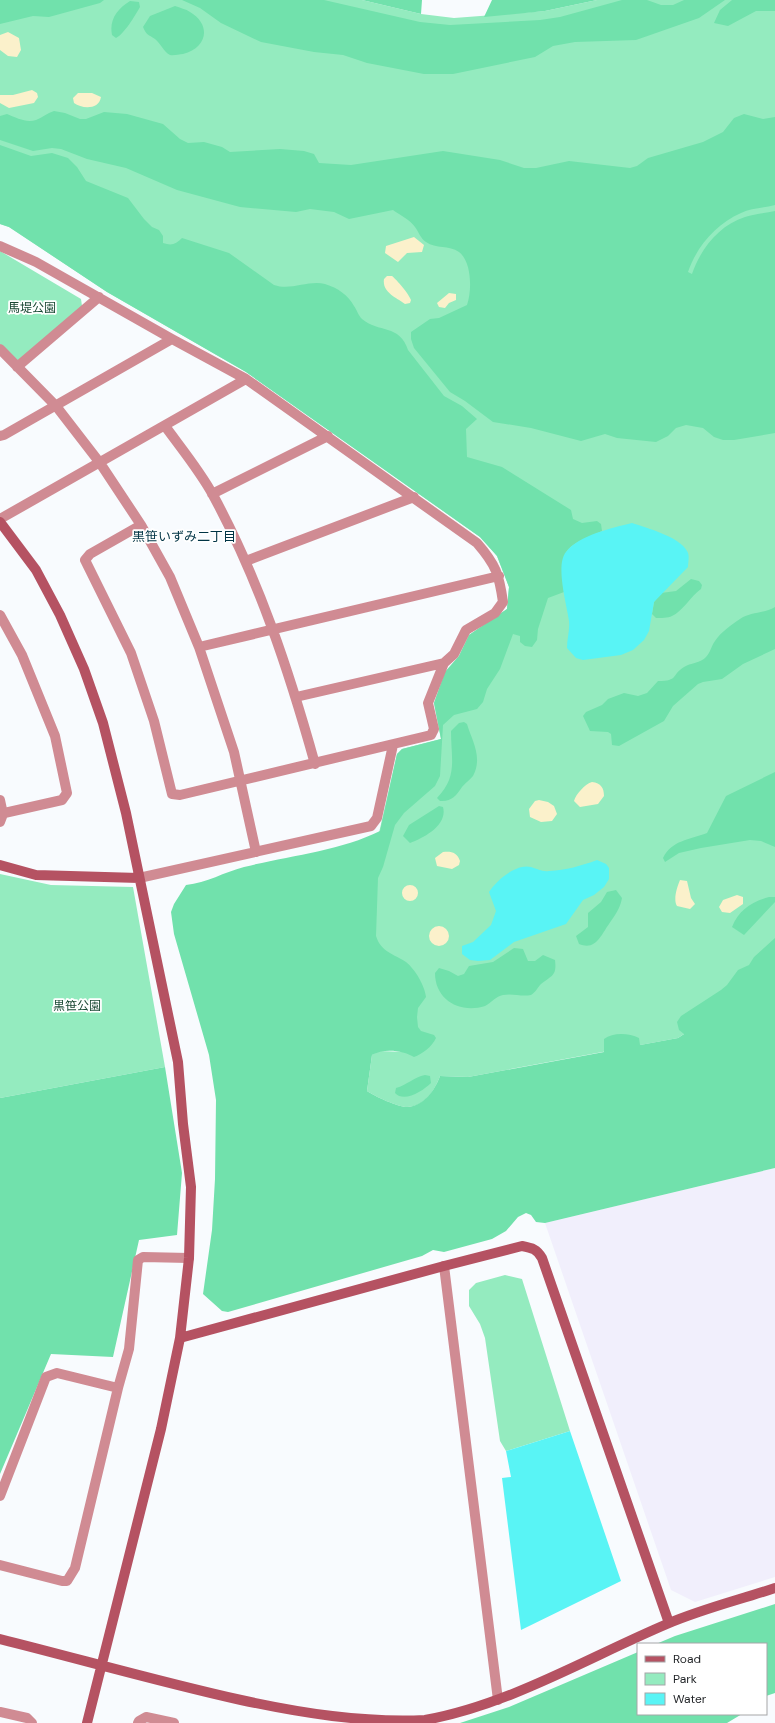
<svg xmlns="http://www.w3.org/2000/svg" width="775" height="1723" font-family="'DM Sans','Noto Sans JP',sans-serif">
	<rect width="100%" height="100%" fill="#f8fbfe"/>
	<path fill="#f1effc" d="M 775,1168 L 775,1577 L 695,1602 L 671,1590 L 545,1223 Z"/>
	<path fill="#94ebbf" d="M 0,0 L 362,0 L 421,14 L 454,18 L 545,11 L 597,0 L 775,0 L 775,972 L 678,1038 L 468,1077 L 440,1076 C 435,1090 424,1107 407,1107 C 398,1107 374,1096 367,1091 L 372,1055 L 379,1051 L 407,1052 L 360,916 L 397,754 L 402,749 L 441,739 L 434,703 L 445,672 L 459,656 L 469,635 L 507,609 L 509,587 L 497,556 L 480,537 L 246,372 L 107,292 L 9,227 L 0,224 Z
		M 0,251 L 81,299 L 82,306 L 19,362 L 0,344 Z
		M 0,874 L 51,885 L 133,887 L 165,1067 L 0,1098 Z
		M 505,1275 L 522,1279 L 570,1431 L 506,1451 L 500,1441 L 485,1338 L 480,1324 L 469,1306 L 469,1290 L 476,1283 Z"/>
	<path fill="#71e1ac" d="M 0,0 L 104,0 L 100,3 L 49,17 L 33,16 L 0,24 Z
		M 182,0 L 324,0 L 420,22 L 450,25 L 540,20 L 560,17 L 622,0 L 647,0 L 661,5 L 673,5 L 684,0 L 725,0 L 699,18 L 636,40 L 575,42 L 553,46 L 535,57 L 453,74 L 424,74 L 367,63 L 343,55 L 314,52 L 261,42 L 221,23 L 200,8 Z
		M 362,0 L 422,0 L 421,14 Z
		M 492,0 L 597,0 L 545,11 L 484,17 Z
		M 732,0 L 775,0 L 775,11 L 756,11 L 728,26 L 714,23 L 720,10 Z
		M 130,1 L 139,2 L 140,7 C 135,16 124,34 116,38 L 112,35 C 109,20 117,9 130,1 Z
		M 175,6 C 180,8 186,9 190,12 C 212,25 207,48 183,54 C 179,54 174,56 170,55 C 164,52 161,44 155,39 C 148,34 147,36 143,27 L 150,16 Z
		M 54,111 L 65,113 L 80,119 L 86,119 L 104,112 L 127,114 L 163,124 L 180,139 L 188,143 L 204,142 L 222,147 L 230,152 L 280,149 L 304,151 L 314,154 L 319,163 L 351,165 L 443,151 L 500,160 L 524,168 L 536,168 L 569,161 L 630,168 L 637,166 L 648,158 L 703,142 L 723,132 L 734,118 L 744,114 L 763,119 L 775,117 L 775,205 C 764,208 751,208 741,213 C 716,224 697,246 688,272 L 692,274 C 700,250 719,225 745,217 C 754,214 765,213 775,211 L 775,433 L 734,440 L 723,440 L 714,437 L 703,428 L 686,425 L 676,428 L 668,436 L 656,442 L 617,438 L 605,434 L 581,441 L 531,428 L 493,422 L 465,401 L 450,392 L 414,348 L 411,339 L 411,332 L 430,319 L 439,318 L 467,305 C 472,291 472,262 459,252 C 449,245 436,249 426,242 C 420,238 419,232 415,227 C 410,220 400,215 393,210 L 349,219 L 334,212 L 310,209 L 296,212 L 240,207 L 177,190 L 126,168 L 87,159 L 61,149 L 52,148 L 33,151 L 0,140 L 0,116 L 7,114 C 17,118 26,123 36,120 C 42,118 47,113 54,111 Z
		M 0,145 L 31,156 L 52,153 L 68,158 L 77,167 L 86,181 L 128,198 L 144,219 L 152,227 L 159,230 L 163,236 L 163,243 C 172,246 176,244 182,238 L 229,253 L 274,285 C 291,291 308,280 325,284 C 338,288 348,295 354,306 C 357,310 358,315 362,319 C 378,333 400,324 408,350 L 444,396 L 462,406 L 477,419 L 466,429 L 467,457 L 502,467 L 571,510 L 573,519 L 582,523 L 597,521 L 601,524 L 602,531 C 561,549 561,548 564,592 L 548,598 L 538,629 L 537,640 L 532,647 L 525,646 L 520,642 L 520,636 L 513,634 L 500,669 L 487,689 L 483,702 L 477,709 L 454,715 L 443,725 L 440,776 L 435,786 L 404,813 L 395,825 L 383,867 L 378,878 L 376,936 C 381,952 394,954 406,962 C 415,969 425,986 426,997 L 418,1008 L 417,1017 L 418,1027 L 421,1031 L 434,1035 L 436,1038 C 432,1047 422,1054 414,1057 C 403,1050 383,1048 372,1055 L 367,1091 C 374,1096 398,1107 407,1107 C 424,1106 435,1090 440,1076 L 468,1077 L 604,1052 L 604,1039 C 613,1032 629,1033 639,1038 L 640,1045 L 678,1038 L 684,1034 L 679,1030 L 677,1022 L 681,1016 L 721,990 L 727,985 L 738,970 L 749,965 L 754,957 L 775,938 L 775,1168 L 545,1223 L 536,1222 L 531,1215 L 526,1213 L 518,1217 L 506,1231 L 492,1239 L 444,1252 L 433,1250 L 422,1256 L 228,1312 L 222,1311 L 203,1294 L 212,1230 L 215,1179 L 216,1100 L 209,1055 L 174,934 L 171,912 L 174,904 L 186,885 C 207,883 224,872 244,867 C 288,856 340,851 380,831 L 397,754 L 402,749 L 441,739 L 434,703 L 445,672 L 459,656 L 469,635 L 507,609 L 509,587 L 497,556 L 480,537 L 246,372 L 107,292 L 9,227 L 0,224 Z
		M 691,579 L 699,581 L 702,585 L 701,589 C 691,596 682,612 672,616 C 668,618 661,618 656,618 L 652,614 L 654,602 L 661,593 L 676,591 Z
		M 775,607 L 775,649 L 743,664 L 722,679 L 703,682 L 698,684 L 673,706 L 664,721 L 619,746 L 612,745 L 611,734 L 608,732 L 590,731 L 583,716 L 586,712 L 602,705 L 608,699 L 624,693 L 638,696 L 647,693 L 658,681 C 679,681 671,675 684,667 C 690,663 701,663 706,657 C 711,652 711,646 715,641 C 721,632 731,625 740,619 C 750,612 763,614 775,607 Z
		M 464,722 L 467,724 C 472,741 483,757 473,776 C 470,780 465,783 462,787 C 456,796 451,802 440,801 L 437,798 C 458,776 451,760 451,731 L 459,723 Z
		M 775,772 L 775,847 L 761,841 L 750,840 L 701,848 L 679,853 L 665,862 L 663,858 C 672,840 689,840 707,833 L 726,796 Z
		M 439,806 L 443,807 C 448,825 424,838 410,843 L 403,836 L 409,825 Z
		M 616,890 L 622,898 C 620,909 615,915 609,924 C 601,935 596,951 579,944 L 576,936 L 588,927 L 588,913 L 601,902 L 607,892 Z
		M 769,897 L 775,897 L 775,902 L 744,935 L 732,927 C 739,910 751,902 769,897 Z
		M 514,948 L 523,949 L 528,961 L 535,961 L 543,955 L 555,960 C 557,976 552,975 541,984 C 538,987 535,993 531,995 C 521,997 513,993 503,995 C 496,996 491,1003 485,1006 C 460,1014 435,1000 435,973 L 439,968 L 449,971 L 458,976 L 464,974 L 469,966 L 493,962 Z
		M 165,1067 L 182,1173 L 177,1235 L 139,1240 L 113,1357 L 51,1354 L 0,1474 L 0,1098 Z
		M 425,1075 L 430,1076 L 431,1083 C 423,1091 404,1103 395,1093 L 396,1088 C 407,1085 414,1077 425,1075 Z
		M 775,1604 L 775,1693 L 766,1696 L 766,1644 L 656,1644 L 675,1636 Z
		M 638,1652 L 638,1714 L 742,1714 L 727,1723 L 460,1723 L 509,1707 Z"/>
	<path fill="#fbf1cb" d="M 8,32 L 19,38 L 21,50 L 17,57 L 8,56 L 0,50 L 0,35 Z
		M 32,90 L 37,93 L 38,97 L 34,103 L 9,108 L 0,103 L 0,95 L 13,95 Z
		M 78,93 L 92,93 L 101,97 C 99,110 82,109 74,103 L 73,98 Z
		M 414,237 L 424,245 L 422,252 L 407,253 L 398,262 L 385,253 L 386,246 Z
		M 387,276 L 392,276 C 397,280 409,294 411,300 L 410,303 L 405,304 C 395,297 382,292 384,279 Z
		M 449,293 L 456,294 L 456,300 L 449,303 L 445,308 L 439,307 L 437,303 Z
		M 592,782 C 601,783 604,788 604,796 L 598,804 L 580,807 L 574,801 C 576,794 585,784 592,782 Z
		M 539,800 L 548,802 L 554,806 L 557,814 L 552,821 L 541,822 L 530,817 L 529,809 L 535,801 Z
		M 443,852 C 451,851 457,852 460,861 L 459,865 L 452,869 L 437,866 L 435,858 Z
		M 680,880 L 687,881 L 691,898 L 695,904 L 690,909 L 677,906 C 673,900 677,887 680,880 Z
		M402 893a8 8 0 1 1 16 0a8 8 0 1 1-16 0Z
		M 737,895 L 743,897 L 743,904 L 730,913 L 722,912 L 719,907 L 723,900 Z
		M429 936a10 10 0 1 1 20 0a10 10 0 1 1-20 0Z"/>
	<path fill="#59f4f5" d="M 632,523 C 647,528 680,537 687,551 C 690,555 688,562 688,567 L 654,602 L 649,631 L 644,640 L 633,650 L 621,655 L 583,660 L 576,658 L 567,648 C 567,639 570,630 569,621 C 567,605 555,565 566,552 C 579,535 612,528 632,523 Z
		M 597,860 L 606,864 L 609,868 L 609,879 L 604,887 L 594,895 L 583,900 L 566,924 L 514,942 L 490,960 L 478,961 L 470,960 L 462,954 L 462,946 L 473,942 L 491,925 L 496,911 L 489,892 C 496,881 516,863 531,867 C 538,869 542,872 549,871 C 566,870 581,866 597,860 Z
		M 570,1431 L 621,1581 L 521,1630 L 502,1478 L 511,1477 L 506,1451 Z"/>
	<g fill="none" stroke-linecap="round" stroke-linejoin="round">
		<path stroke="#d08b93" stroke-width="10" d="M 0,246 L 36,262 L 172,339 L 246,379 L 477,543 C 496,565 499,574 503,602 L 495,613 L 466,630 L 454,654 L 444,663 L 296,697
			M 0,349 L 56,406 L 100,463 L 141,525 L 170,577 L 199,647 L 234,752 L 256,852
			M 17,367 L 99,297
			M 165,426 C 181,448 200,471 213,495 C 259,580 289,671 315,764
			M 0,436 L 4,435 L 172,339
			M 212,494 L 328,436
			M 0,519 L 246,379
			M 141,525 L 90,554 L 85,560 L 131,653 L 154,721 L 172,794 L 180,795 L 431,735 L 434,729 L 428,703 L 444,663
			M 246,561 L 414,497
			M 0,615 L 22,655 L 55,736 L 67,793 L 62,800 L 0,814
			M 199,647 L 499,576
			M 0,800 L 3,814 L 0,822
			M 139,878 L 371,826 L 377,818 L 393,745
			M 444,1266 L 498,1700
			M 0,1496 L 46,1377 L 57,1373 L 118,1388
			M 0,1565 L 62,1581 L 67,1581 L 75,1568 L 118,1388 L 129,1349 L 138,1260 L 143,1257 L 189,1258
			M 0,1712 L 27,1718 L 32,1723
			M 138,1723 L 139,1721 L 146,1717 L 174,1723"/>
		<path stroke="#b55262" stroke-width="10" d="M 0,522 L 36,570 L 60,615 L 84,669 L 103,723 L 126,813 L 178,1062 L 183,1124 L 191,1187 L 189,1258 L 180,1338 L 161,1429 L 87,1723
			M 0,865 L 36,875 L 139,878
			M 180,1338 L 444,1266 L 522,1246 C 532,1248 537,1249 542,1258 L 669,1623
			M 0,1639 C 80,1659 160,1682 241,1700 C 301,1713 363,1723 425,1720 C 509,1705 589,1657 667,1624 C 702,1609 739,1600 775,1588"/>
	</g>
	<g text-anchor="middle" stroke-width="3.5" stroke-linejoin="round" paint-order="stroke">
		<g font-size="12" fill="#1a4934" stroke="#fff">
			<text x="32" y="312">馬堤公園</text>
			<text x="77" y="1010">黒笹公園</text>
		</g>
		<g font-size="13" fill="#003445" stroke="#fff">
			<text x="184" y="541">黒笹いずみ二丁目</text>
		</g>
	</g>
	<rect x="637" y="1643" width="130" height="72" fill="#ffffff" stroke="#a5a6a7"/>
	<rect x="645" y="1656" width="20" height="6" fill="#b55262" stroke="#a5a6a7"/>
	<text x="673" y="1663" font-size="12" fill="#1e2124">Road</text>
	<rect x="645" y="1673" width="20" height="12" fill="#94ebbf" stroke="#a5a6a7"/>
	<text x="673" y="1683" font-size="12" fill="#1e2124">Park</text>
	<rect x="645" y="1693" width="20" height="12" fill="#59f4f5" stroke="#a5a6a7"/>
	<text x="673" y="1703" font-size="12" fill="#1e2124">Water</text>
</svg>
